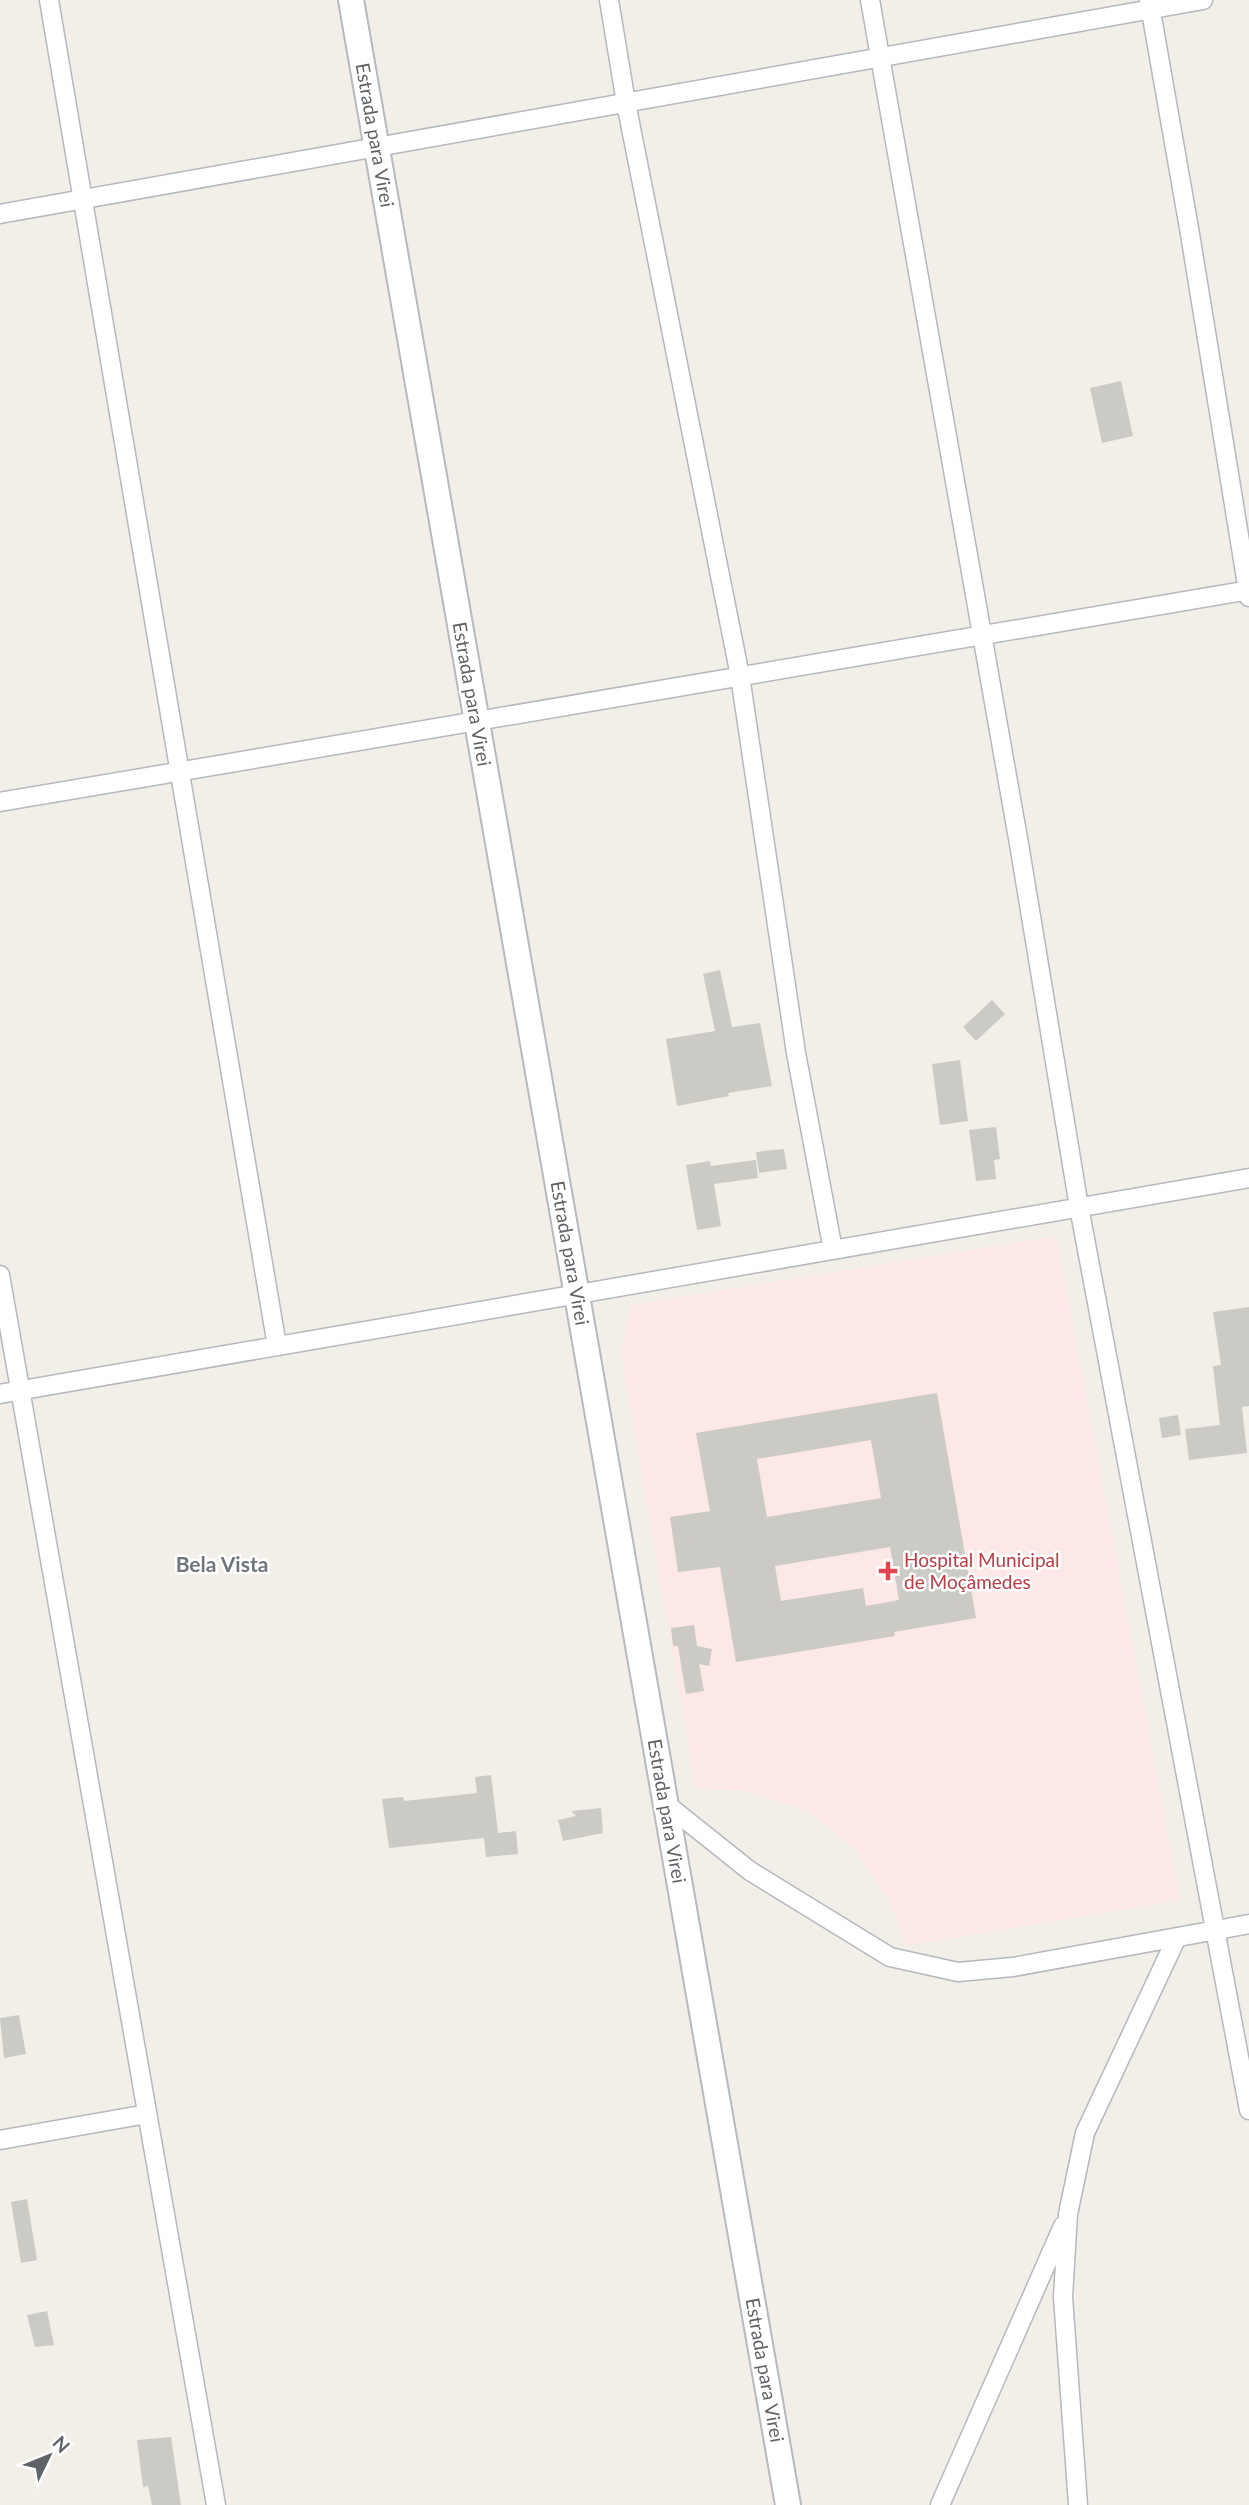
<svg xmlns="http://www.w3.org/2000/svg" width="1249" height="2505" font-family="Lato,sans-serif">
	<rect width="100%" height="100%" fill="#f1efe8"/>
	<path fill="#fce8e6" d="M 1056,1236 L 1180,1900 L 906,1946 L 889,1900 L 856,1851 L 806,1810 L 744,1791 L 696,1788 L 621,1353 L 631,1305 Z"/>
	<path fill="#cccac5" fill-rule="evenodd" d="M 1121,381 L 1133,436 L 1102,443 L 1090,388 Z
		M 720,970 L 732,1027 L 760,1023 L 772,1086 L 728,1093 L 729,1096 L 677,1106 L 666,1039 L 715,1031 L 703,974 Z
		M 992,1000 L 1005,1014 L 976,1041 L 963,1027 Z
		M 960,1060 L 968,1121 L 940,1125 L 932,1064 Z
		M 996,1127 L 1000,1159 L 994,1160 L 996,1179 L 976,1181 L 969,1130 Z
		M 784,1149 L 787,1169 L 759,1173 L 756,1152 Z
		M 756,1160 L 758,1178 L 714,1184 L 721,1226 L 697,1230 L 686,1165 L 710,1161 L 711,1166 Z
		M 1249,1307 L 1249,1406 L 1242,1407 L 1247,1453 L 1189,1460 L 1185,1429 L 1220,1425 L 1213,1366 L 1221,1365 L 1213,1312 Z
		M 937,1393 L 976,1618 L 894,1632 L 895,1636 L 736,1662 L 720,1567 L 678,1572 L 670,1517 L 710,1511 L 696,1433 ZM 871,1440 L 881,1498 L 767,1517 L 757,1459 ZM 890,1547 L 899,1600 L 866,1606 L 863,1588 L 781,1601 L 775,1566 Z
		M 1178,1415 L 1181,1435 L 1162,1438 L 1159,1418 Z
		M 694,1625 L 697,1646 L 712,1649 L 709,1666 L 699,1664 L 704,1691 L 686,1694 L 678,1646 L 673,1646 L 671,1628 Z
		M 491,1775 L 498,1833 L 516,1831 L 518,1854 L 486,1857 L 484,1838 L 389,1848 L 382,1799 L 403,1797 L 404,1801 L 477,1793 L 475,1777 Z
		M 601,1808 L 603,1833 L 563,1841 L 558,1820 L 576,1816 L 571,1811 Z
		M 19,2015 L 26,2054 L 4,2058 L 0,2018 Z
		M 27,2199 L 37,2260 L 21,2263 L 11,2202 Z
		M 47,2311 L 54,2345 L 35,2347 L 27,2315 Z
		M 171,2437 L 181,2505 L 152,2505 L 148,2486 L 143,2487 L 137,2440 Z"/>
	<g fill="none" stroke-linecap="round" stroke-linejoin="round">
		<g stroke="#b5b8bc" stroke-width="21">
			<path id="street" d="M 49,0 L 277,1346
				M 609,0 L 626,103 L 740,676 L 796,1053 L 833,1250
				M 870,0 L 1019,844 L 1079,1207 L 1249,2110
				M 1149,0 L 1190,234 L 1249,597
				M 0,214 L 1203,0
				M 0,802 L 1249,590
				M 0,1275 L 216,2505
				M 0,1394 L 1249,1178
				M 666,1804 L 750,1871 L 890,1957 L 958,1972 L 1013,1967 L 1249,1924
				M 0,2140 L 147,2114
				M 940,2505 L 1063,2226
				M 1078,2505 L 1063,2297 L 1068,2214 L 1085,2133 L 1177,1937"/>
		</g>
		<g stroke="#b6babf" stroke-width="28">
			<path id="secondary" d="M 351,0 L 788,2505"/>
		</g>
		<use href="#street" stroke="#fff" stroke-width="18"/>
		<use href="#secondary" stroke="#fff" stroke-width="24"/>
	</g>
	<path fill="#e0444e" stroke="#fff" stroke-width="2.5" d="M884.5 1560.5h7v7h7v7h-7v7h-7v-7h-7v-7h7z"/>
	<g text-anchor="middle" stroke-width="5" stroke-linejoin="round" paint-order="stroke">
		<g font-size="19" fill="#5f6368" stroke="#fff">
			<text transform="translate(375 135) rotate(80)" y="7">Estrada para Virei</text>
			<text transform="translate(472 694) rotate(80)" y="7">Estrada para Virei</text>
			<text transform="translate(570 1253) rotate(80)" y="7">Estrada para Virei</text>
			<text transform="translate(667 1811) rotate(80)" y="7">Estrada para Virei</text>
			<text transform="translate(765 2370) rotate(80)" y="7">Estrada para Virei</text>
		</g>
		<g font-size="19" fill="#be3a42" stroke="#fff" text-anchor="start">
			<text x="904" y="1567">Hospital Municipal<tspan x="904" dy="22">de Moçâmedes</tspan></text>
		</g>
		<g font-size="21" font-weight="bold" fill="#70757a" stroke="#fff">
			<text x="222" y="1572">Bela Vista</text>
		</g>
	</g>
	<g transform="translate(49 2456) rotate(47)" stroke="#ffffff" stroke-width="5" paint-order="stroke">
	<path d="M0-5L12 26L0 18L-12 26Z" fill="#5f6368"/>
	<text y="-10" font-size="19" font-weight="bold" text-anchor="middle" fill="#5f6368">N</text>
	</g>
</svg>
